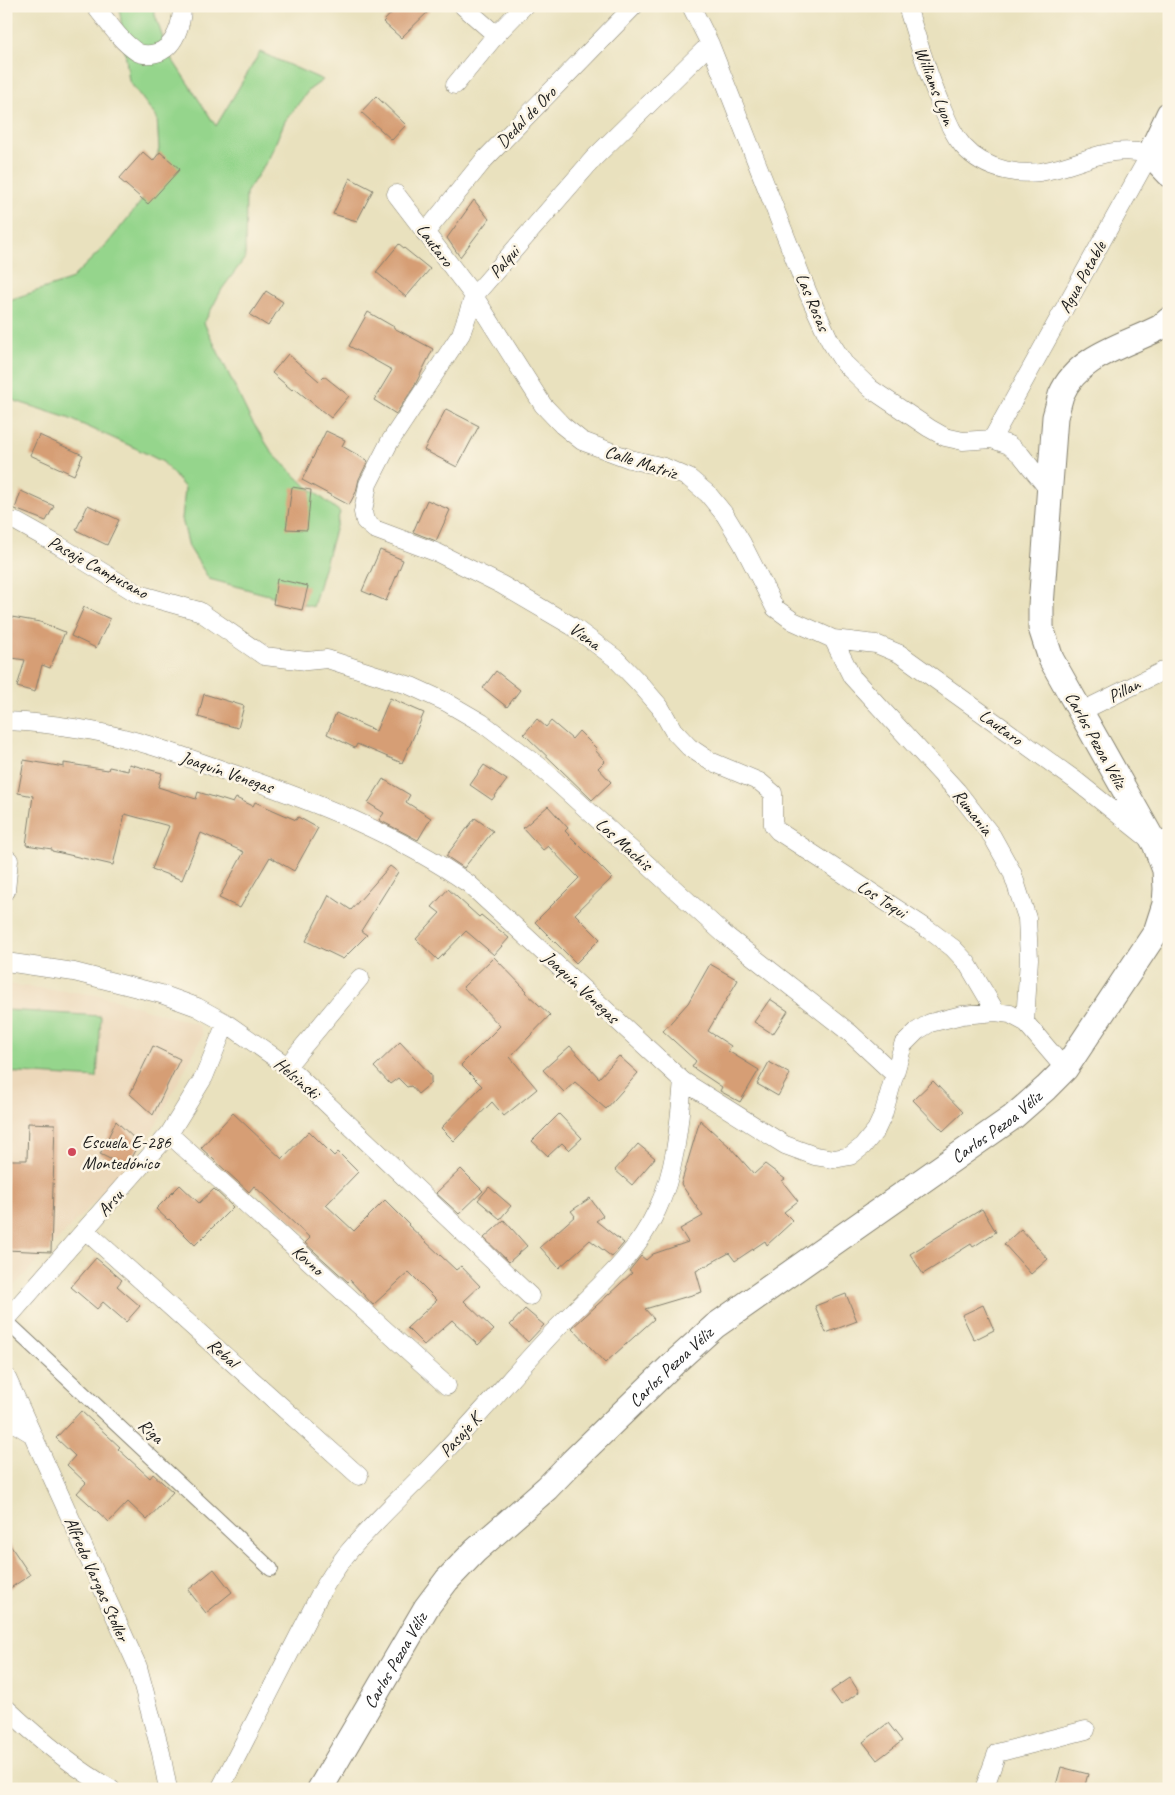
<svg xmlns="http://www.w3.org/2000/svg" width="1175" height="1795" font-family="Caveat,sans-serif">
	<rect width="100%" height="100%" fill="#fcf5e5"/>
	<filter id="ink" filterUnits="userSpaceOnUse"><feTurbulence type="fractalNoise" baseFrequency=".02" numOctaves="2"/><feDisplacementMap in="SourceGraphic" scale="10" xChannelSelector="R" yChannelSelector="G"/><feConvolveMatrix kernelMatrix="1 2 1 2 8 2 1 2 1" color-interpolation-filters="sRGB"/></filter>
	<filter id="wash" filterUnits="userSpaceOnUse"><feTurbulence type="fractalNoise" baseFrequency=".0096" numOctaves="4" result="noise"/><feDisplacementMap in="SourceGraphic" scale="20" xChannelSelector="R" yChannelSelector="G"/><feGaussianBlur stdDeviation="1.12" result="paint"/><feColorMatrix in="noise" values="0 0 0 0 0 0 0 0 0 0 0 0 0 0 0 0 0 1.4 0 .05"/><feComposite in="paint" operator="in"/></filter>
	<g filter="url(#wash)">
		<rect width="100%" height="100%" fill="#e9e1be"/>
		<path fill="#ecd8ba" d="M 6,984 L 99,995 L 199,1025 L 203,1035 L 150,1136 L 127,1168 L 6,1294 Z"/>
		<path fill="#95d58c" stroke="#587854" d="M 119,6 L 152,6 L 168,53 L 216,126 L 260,52 L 323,80 L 309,90 L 285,121 L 269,158 L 246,193 L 245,258 L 222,289 L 204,323 L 250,418 L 273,454 L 304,484 L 340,512 L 313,607 L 209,579 L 189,547 L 182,519 L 185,488 L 163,462 L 133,447 L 68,418 L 6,398 L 6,301 L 70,280 L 108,243 L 147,194 L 159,149 L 157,118 L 129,81 Z
			M 6,1010 L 101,1016 L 97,1078 L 6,1072 Z"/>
		<g id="blocks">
			<path fill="#d69e74" d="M 398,6 L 434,6 L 401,38 L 383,22 Z
				M 376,96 L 406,125 L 392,140 L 361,112 Z
				M 143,152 L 153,161 L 160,152 L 180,169 L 148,204 L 119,179 Z
				M 350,178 L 373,190 L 357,221 L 333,214 Z
				M 474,200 L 489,219 L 460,257 L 447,238 Z
				M 399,244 L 430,269 L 406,297 L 376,272 Z
				M 266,291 L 283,302 L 268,326 L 250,315 Z
				M 368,312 L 394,327 L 394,328 L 433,349 L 414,387 L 396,414 L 374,400 L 392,370 L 349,346 Z
				M 288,354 L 319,381 L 324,376 L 349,396 L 331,418 L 294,388 L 292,390 L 272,373 Z
				M 446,409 L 479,426 L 457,467 L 424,450 Z
				M 326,431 L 345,440 L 342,446 L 368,461 L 359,479 L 356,492 L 349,505 L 302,480 Z
				M 39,435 L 83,455 L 74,475 L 30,455 Z
				M 292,487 L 311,490 L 307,530 L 286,529 Z
				M 21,491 L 54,506 L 46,521 L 15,509 Z
				M 427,500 L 450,510 L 436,541 L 413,532 Z
				M 88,505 L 119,520 L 107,545 L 76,530 Z
				M 380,550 L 403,560 L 386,601 L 362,591 Z
				M 277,579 L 308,586 L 302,610 L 273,604 Z
				M 84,607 L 110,619 L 96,648 L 71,636 Z
				M 6,616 L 40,622 L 65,632 L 50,668 L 42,665 L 35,692 L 17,687 L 25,660 L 6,657 Z
				M 496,671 L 520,690 L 507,707 L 483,688 Z
				M 204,694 L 244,706 L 238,728 L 198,717 Z
				M 390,698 L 424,713 L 402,763 L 357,744 L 355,748 L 327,734 L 336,713 L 376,731 Z
				M 537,719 L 546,727 L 551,721 L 572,739 L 579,731 L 597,749 L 595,750 L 605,761 L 598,768 L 611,782 L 592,800 L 524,734 Z
				M 24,760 L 64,767 L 64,763 L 108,770 L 109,767 L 128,771 L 129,764 L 162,773 L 158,787 L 196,799 L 198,792 L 233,803 L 236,798 L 253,806 L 255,802 L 296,820 L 298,817 L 318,828 L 294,871 L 270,857 L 240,908 L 219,898 L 244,852 L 201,833 L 182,880 L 152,869 L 169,826 L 125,814 L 113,865 L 52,851 L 52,849 L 26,845 L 33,796 L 18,793 Z
				M 484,765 L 507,780 L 492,800 L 470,785 Z
				M 383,779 L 410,795 L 406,802 L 431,818 L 418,840 L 379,820 L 384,813 L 368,803 Z
				M 548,806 L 568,828 L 565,831 L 612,878 L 575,914 L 600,939 L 576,963 L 535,922 L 579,878 L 548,846 L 543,850 L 523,828 Z
				M 475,818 L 493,831 L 464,868 L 446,856 Z
				M 390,866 L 398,872 L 361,931 L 367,935 L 343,959 L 306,941 L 329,895 L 351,910 Z
				M 448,889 L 479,917 L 481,915 L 509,938 L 494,955 L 466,931 L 438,960 L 416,939 L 440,913 L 432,907 Z
				M 494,957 L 527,991 L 525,992 L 550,1015 L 510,1057 L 537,1089 L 504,1116 L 492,1102 L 454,1141 L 441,1128 L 482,1086 L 461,1065 L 500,1026 L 463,987 Z
				M 710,964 L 738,980 L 708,1031 L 731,1046 L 728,1051 L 759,1070 L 740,1102 L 720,1091 L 722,1087 L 692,1067 L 696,1061 L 663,1031 L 688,1003 Z
				M 770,999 L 788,1011 L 773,1034 L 754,1022 Z
				M 400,1042 L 431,1075 L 431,1083 L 418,1094 L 411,1086 L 407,1087 L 398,1078 L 390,1084 L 374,1067 Z
				M 153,1046 L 180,1059 L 153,1115 L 130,1094 Z
				M 570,1046 L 599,1078 L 619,1056 L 638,1073 L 606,1109 L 575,1082 L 564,1092 L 543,1070 Z
				M 769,1062 L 790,1074 L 778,1096 L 757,1084 Z
				M 933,1081 L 963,1112 L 943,1131 L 913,1100 Z
				M 233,1113 L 282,1159 L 309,1131 L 334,1156 L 338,1152 L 358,1172 L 326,1205 L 354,1231 L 385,1200 L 409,1224 L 408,1225 L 456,1270 L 461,1266 L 480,1286 L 464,1301 L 494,1330 L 478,1345 L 452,1320 L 424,1345 L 407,1328 L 437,1300 L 409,1272 L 373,1305 L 350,1280 L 348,1282 L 305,1243 L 310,1238 L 254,1186 L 249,1192 L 201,1148 Z
				M 559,1114 L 582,1138 L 569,1150 L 562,1143 L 548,1156 L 532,1141 Z
				M 700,1120 L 730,1147 L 754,1174 L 765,1164 L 785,1179 L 782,1181 L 798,1201 L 784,1212 L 793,1221 L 767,1245 L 765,1241 L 735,1261 L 729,1253 L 696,1271 L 702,1292 L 645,1309 L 654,1319 L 605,1363 L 572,1328 L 632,1273 L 629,1271 L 641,1256 L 646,1260 L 653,1254 L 688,1242 L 680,1229 L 703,1216 L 681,1184 Z
				M 116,1121 L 139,1143 L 126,1167 L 100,1154 Z
				M 28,1123 L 55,1124 L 51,1252 L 6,1250 L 6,1160 L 27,1160 Z
				M 638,1144 L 655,1158 L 632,1185 L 615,1170 Z
				M 461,1169 L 483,1191 L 459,1214 L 436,1193 Z
				M 180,1185 L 199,1203 L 214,1189 L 233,1207 L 195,1245 L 169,1219 L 168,1220 L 156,1209 Z
				M 489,1187 L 511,1206 L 500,1219 L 478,1200 Z
				M 590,1198 L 603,1216 L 596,1221 L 624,1243 L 612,1257 L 590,1240 L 559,1268 L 540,1247 L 575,1216 L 571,1211 Z
				M 982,1209 L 996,1232 L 973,1247 L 971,1244 L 923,1274 L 910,1254 Z
				M 504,1220 L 527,1246 L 509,1262 L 484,1238 Z
				M 1021,1229 L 1048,1259 L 1031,1274 L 1004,1244 Z
				M 96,1258 L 122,1280 L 117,1286 L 140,1306 L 126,1322 L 103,1302 L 97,1309 L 71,1287 Z
				M 846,1294 L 857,1321 L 826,1333 L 815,1306 Z
				M 983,1305 L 994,1330 L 974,1340 L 962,1315 Z
				M 525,1309 L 544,1325 L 528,1342 L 510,1325 Z
				M 81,1411 L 120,1447 L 118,1449 L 150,1478 L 153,1474 L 173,1492 L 147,1520 L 128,1502 L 109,1522 L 77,1493 L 86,1483 L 67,1465 L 75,1456 L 56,1438 Z
				M 6,1539 L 30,1575 L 6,1591 Z
				M 214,1569 L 232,1592 L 206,1613 L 188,1590 Z
				M 850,1678 L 859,1692 L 841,1705 L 831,1691 Z
				M 888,1723 L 902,1741 L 877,1760 L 863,1742 Z
				M 1061,1767 L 1088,1774 L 1084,1789 L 1055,1789 Z"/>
		</g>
	</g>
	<g filter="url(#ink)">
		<use href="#blocks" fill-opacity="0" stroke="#827e6d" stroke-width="1"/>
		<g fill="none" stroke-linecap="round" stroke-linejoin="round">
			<g stroke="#827e6d" stroke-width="16">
				<path id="pedestrian" d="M 6,1321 L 271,1569"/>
			</g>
			<g stroke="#827e6d" stroke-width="19">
				<path id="minor" d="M 95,6 C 108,22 120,41 137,52 C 143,55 149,55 156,53 C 175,48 182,24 182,6
					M 463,6 L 496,35
					M 691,6 L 710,44 L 808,293 L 830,341 L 844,363 L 871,389 L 929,428 L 945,437 L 963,441 L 992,439 L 1009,445 L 1021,455 L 1048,489
					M 907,6 C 917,39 927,72 940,103 C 947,119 952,133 963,146 C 985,171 1024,178 1054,169 C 1091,160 1109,145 1150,154 L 992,439
					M 710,44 L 594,158 L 474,296 L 461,334 L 389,443 L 368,484 L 363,512 L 365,521 L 374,529 L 438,553 L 502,585 L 572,626 L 615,658 L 641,685 L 660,707 L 673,730 L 689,747 L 710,761 L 760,782 L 773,793 L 773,825 L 778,831 L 929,930 L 953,948 L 967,963 L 996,1012
					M 455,85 L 496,35 L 524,6
					M 396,194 L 474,296 L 543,405 L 562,425 L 582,441 L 630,459 L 664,467 L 689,478 L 708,494 L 725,515 L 742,543 L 775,608 L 793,621 L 833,639 L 876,644 L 900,654 L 1075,780 L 1155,844 L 1169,838
					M 425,233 L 484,160 L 634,6
					M 6,520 L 17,522 L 60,546 L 138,594 L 199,611 L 264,656 L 307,661 L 327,659 L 411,686 L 446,702 L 482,723 L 539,766 L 724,934 L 850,1033 L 894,1074
					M 833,639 L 852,677 L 957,791 L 992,836 L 1012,872 L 1027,918 L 1029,959 L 1025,1022
					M 1080,712 L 1169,668
					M 6,721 C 35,722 64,726 93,731 C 141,740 188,758 234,774 C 315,802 398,834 469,884 L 683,1081 L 785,1145 L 815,1156 L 834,1159 L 850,1156 L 863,1146 L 876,1130 L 883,1115 L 903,1045 L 917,1031 L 930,1023 L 962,1015 L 996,1012 L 1010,1014 L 1025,1022 L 1065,1069
					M 6,891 L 9,860
					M 6,962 L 74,972 L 161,994 L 197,1007 L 226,1023 L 287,1066 L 530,1296
					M 287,1066 L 360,978
					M 169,1134 L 447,1386
					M 86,1231 L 359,1476
					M 6,1320 L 169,1134 L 204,1077 L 226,1023
					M 6,1376 L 138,1667 L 161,1753 L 168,1789
					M 6,1418 L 32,1434
					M 6,1708 C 38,1738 72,1767 111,1789
					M 220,1789 L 319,1596 C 327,1582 336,1568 346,1555 C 373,1522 406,1493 435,1462 C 477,1418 516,1372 557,1328 C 593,1291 635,1258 657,1210 C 676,1170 679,1125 683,1081
					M 984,1789 L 997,1753 L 1086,1730"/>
			</g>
			<g stroke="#827e6d" stroke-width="27">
				<g id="secondary">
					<path d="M 1169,114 L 1150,154 L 1169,174"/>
					<path id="s1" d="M 320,1789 L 426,1608 L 447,1580 L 475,1551 L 547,1488 L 573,1461 L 674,1363 L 715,1326 L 1013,1117 L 1046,1088 L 1065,1069 L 1156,932 L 1165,904 L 1166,889 L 1165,870 L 1155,844 L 1051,659 L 1041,628 L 1041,606 L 1055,417 C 1057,410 1059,402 1061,395 C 1078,355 1127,345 1161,327 L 1169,320"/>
				</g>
			</g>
			<use href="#pedestrian" stroke="#fff" stroke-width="14"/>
			<use href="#minor" stroke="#fff" stroke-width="18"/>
			<use href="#secondary" stroke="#fff" stroke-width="25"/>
		</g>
	</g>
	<circle fill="#d1495b" stroke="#fcf5e5" stroke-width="2" cx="72" cy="1152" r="5"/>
	<g text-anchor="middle" stroke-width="5" stroke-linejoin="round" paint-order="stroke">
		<g font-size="18" fill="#1c1c1c" stroke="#fcf5e5">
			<text transform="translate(935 86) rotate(69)" y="6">Williams Lyon</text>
			<text transform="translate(526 117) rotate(-46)" y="6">Dedal de Oro</text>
			<text transform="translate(435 245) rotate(53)" y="6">Lautaro</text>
			<text transform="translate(504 262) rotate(-49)" y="6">Palqui</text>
			<text transform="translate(1082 277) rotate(-61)" y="6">Agua Potable</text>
			<text transform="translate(813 302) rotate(67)" y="6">Las Rosas</text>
			<text transform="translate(641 462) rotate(18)" y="6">Calle Matriz</text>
			<text transform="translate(98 567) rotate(29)" y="6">Pasaje Campusano</text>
			<text transform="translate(585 636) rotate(36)" y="6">Viena</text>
			<text transform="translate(1124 690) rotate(-27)" y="6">Pillan</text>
			<text transform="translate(1001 727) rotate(36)" y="6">Lautaro</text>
			<text transform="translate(1096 740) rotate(61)" y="6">Carlos Pezoa Véliz</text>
			<text transform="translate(227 772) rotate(19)" y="6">Joaquín Venegas</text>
			<text transform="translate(973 812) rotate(52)" y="6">Rumania</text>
			<text transform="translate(624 844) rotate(42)" y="6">Los Machis</text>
			<text transform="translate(882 899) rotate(33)" y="6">Los Toqui</text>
			<text transform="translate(581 987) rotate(43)" y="6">Joaquín Venegas</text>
			<text transform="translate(297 1078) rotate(41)" y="6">Helsinski</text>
			<text dy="6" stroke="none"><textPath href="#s1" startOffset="959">Carlos Pezoa Véliz</textPath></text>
			<text transform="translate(110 1203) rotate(-49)" y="6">Arsu</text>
			<text transform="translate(308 1260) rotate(42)" y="6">Kovno</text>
			<text transform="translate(223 1353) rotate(42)" y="6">Rebal</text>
			<text dy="6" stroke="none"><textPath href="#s1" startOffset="554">Carlos Pezoa Véliz</textPath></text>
			<text transform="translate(151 1431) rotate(43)" y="6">Riga</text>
			<text transform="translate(460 1435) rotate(-48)" y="6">Pasaje K</text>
			<text transform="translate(97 1579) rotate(66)" y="6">Alfredo Vargas Stoller</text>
			<text dy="6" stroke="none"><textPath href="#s1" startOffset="149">Carlos Pezoa Véliz</textPath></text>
		</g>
		<g font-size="18" fill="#1c1c1c" stroke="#fcf5e5" text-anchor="start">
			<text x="82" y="1148">Escuela E-286<tspan x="82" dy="21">Montedónico</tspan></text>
		</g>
	</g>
	<rect width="1175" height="1795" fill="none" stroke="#fcf5e5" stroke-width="25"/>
</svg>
